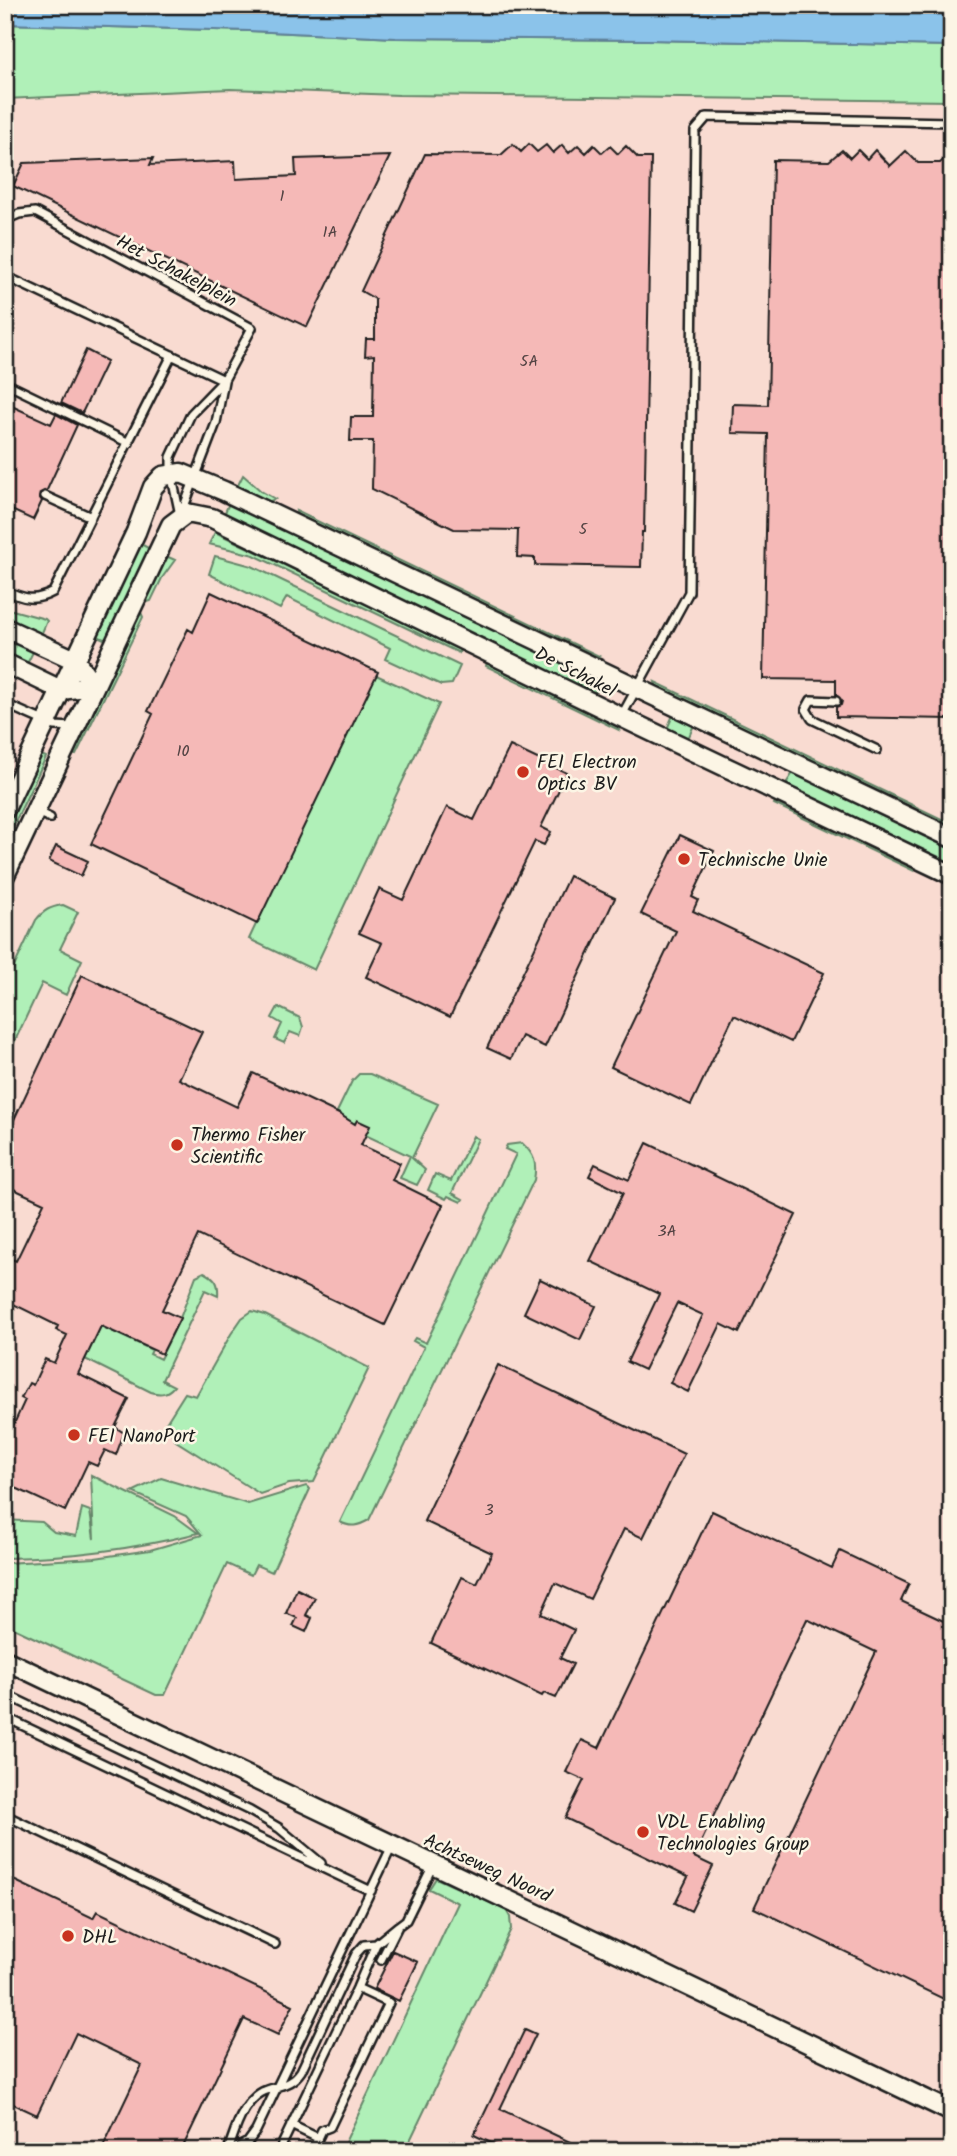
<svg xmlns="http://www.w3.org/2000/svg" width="957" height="2156" font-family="Kalam,sans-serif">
	<rect width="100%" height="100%" fill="#fbe9dc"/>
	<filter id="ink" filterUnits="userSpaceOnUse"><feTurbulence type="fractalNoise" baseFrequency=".0143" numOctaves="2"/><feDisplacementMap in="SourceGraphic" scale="14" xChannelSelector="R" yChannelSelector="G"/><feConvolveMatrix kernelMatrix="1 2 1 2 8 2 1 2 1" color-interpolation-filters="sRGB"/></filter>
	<g filter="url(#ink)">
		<path fill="#f9dbd1" d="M 5,84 L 952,97 L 952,2151 L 5,2151 Z"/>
		<path fill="#b0f0b8" stroke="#66866a" stroke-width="2" d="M 5,24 L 249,31 L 396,38 L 648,40 L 952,46 L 952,101 L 399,95 L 230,89 L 5,99 Z
			M 243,475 L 261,491 L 275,499 L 268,502 L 237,487 Z
			M 229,503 L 596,678 L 600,684 L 597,691 L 590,692 L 223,517 Z
			M 296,511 L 599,656 L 595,658 L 297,516 Z
			M 215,532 L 460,649 L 459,653 L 254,555 L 209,544 Z
			M 137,542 L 150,549 L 106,640 L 93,634 Z
			M 166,556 L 175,560 L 162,578 L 151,601 L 148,602 L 147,597 Z
			M 215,556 L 252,566 L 460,666 L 452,684 L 441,685 L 385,659 L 390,648 L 287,597 L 280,609 L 209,574 Z
			M 5,608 L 45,619 L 47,621 L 41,635 L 5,618 Z
			M 140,610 L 143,617 L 78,751 L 76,755 L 68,753 Z
			M 5,637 L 33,652 L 27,664 L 5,654 Z
			M 487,662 L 617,724 L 619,730 L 486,666 Z
			M 374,674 L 439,704 L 314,970 L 249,939 Z
			M 655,682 L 952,824 L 952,829 L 657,688 Z
			M 673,715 L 694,725 L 688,739 L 667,729 Z
			M 36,753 L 46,757 L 5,843 L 5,821 Z
			M 793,773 L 952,848 L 952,865 L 788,787 L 787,782 Z
			M 776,800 L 914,866 L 914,871 L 774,804 Z
			M 63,905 L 78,912 L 60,949 L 82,960 L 66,995 L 42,983 L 5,1062 L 5,986 L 36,920 C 44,910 50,907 63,905 Z
			M 278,1007 L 300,1018 L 303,1027 L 300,1036 L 290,1032 L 284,1043 L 275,1039 L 282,1024 L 272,1018 Z
			M 359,1074 L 370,1074 L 438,1104 L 412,1158 L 425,1170 L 417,1185 L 400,1178 L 410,1156 L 355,1130 L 331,1142 L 343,1116 L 337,1112 L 352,1081 Z
			M 473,1136 L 478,1139 L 452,1193 L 463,1199 L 461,1202 L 448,1196 L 446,1199 L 428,1190 L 435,1174 L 451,1181 Z
			M 522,1143 C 535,1155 537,1163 534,1180 L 369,1520 C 358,1526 351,1528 340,1522 L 424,1347 L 413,1341 L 415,1338 L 426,1343 L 516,1154 L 505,1149 L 507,1145 Z
			M 204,1272 C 216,1278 219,1283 218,1296 L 205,1290 L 162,1380 L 174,1386 C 167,1394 161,1395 151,1392 L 85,1359 L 101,1326 L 152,1350 L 150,1354 L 160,1359 L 180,1318 L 196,1276 Z
			M 252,1311 L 265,1315 L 369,1368 L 314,1482 L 289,1484 L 260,1494 L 176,1441 L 166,1423 L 185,1393 L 196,1396 L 231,1334 L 242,1318 Z
			M 91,1475 L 175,1516 L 198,1533 C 135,1549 71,1557 5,1558 L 5,1520 L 42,1522 L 54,1532 L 76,1536 L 82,1508 L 90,1511 L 94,1539 Z
			M 161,1478 L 248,1504 L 306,1486 L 310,1489 L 272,1572 L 256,1565 L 251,1575 L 227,1564 L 165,1695 L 156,1695 L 5,1624 L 5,1563 L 95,1558 L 150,1550 L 202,1535 L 186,1516 L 132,1492 Z
			M 436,1878 L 506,1910 L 510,1917 L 511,1929 L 405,2151 L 341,2151 L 458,1903 L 429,1889 Z"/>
		<path fill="#8bc3ea" stroke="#5f8098" stroke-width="2" d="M 5,5 L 952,5 L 952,46 L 648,40 L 396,38 L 249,31 L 5,24 Z"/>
		<path fill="#f5b9b7" stroke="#1c1c1c" stroke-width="2" d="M 513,144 L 521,152 L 529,144 L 537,152 L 546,145 L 553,153 L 562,145 L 569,153 L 578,145 L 586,153 L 594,145 L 602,153 L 610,146 L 618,154 L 626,146 L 638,158 L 651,158 L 644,532 L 642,532 L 641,567 L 535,565 L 535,558 L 517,557 L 518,530 L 454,529 L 372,489 L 373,441 L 350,441 L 351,417 L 373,417 L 374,355 L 365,356 L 366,339 L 375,339 L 375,299 L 361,291 L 425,154 L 501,155 Z
			M 842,150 L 850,158 L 858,150 L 867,159 L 875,150 L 890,166 L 906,151 L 918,163 L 940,163 L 952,152 L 952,719 L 836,717 L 836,707 L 841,705 L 842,701 L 836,695 L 836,680 L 763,679 L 768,434 L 732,433 L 733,404 L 768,405 L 773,160 L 829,161 Z
			M 390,156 L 307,327 L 13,186 L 24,163 L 153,158 L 150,165 L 235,161 L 236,179 L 296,176 L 295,159 Z
			M 86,350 L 107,361 L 82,413 L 61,403 Z
			M 5,403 L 51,424 L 56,414 L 77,425 L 47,490 L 40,493 L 39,497 L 42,501 L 33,520 L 5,507 Z
			M 211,592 L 378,672 L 257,924 L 91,844 L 153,714 L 148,711 L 188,629 L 193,632 Z
			M 510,746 L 567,773 L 541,827 L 551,832 L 544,845 L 535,841 L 450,1017 L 366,977 L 382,943 L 359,933 L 379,889 L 403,900 L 447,807 L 474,820 Z
			M 680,835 L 714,851 L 692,897 L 698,900 L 693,911 L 824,973 L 791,1042 L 734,1015 L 691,1105 L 611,1067 L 676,931 L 641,914 Z
			M 56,846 L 88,861 L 81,876 L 49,861 Z
			M 569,876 L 615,898 L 545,1047 L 522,1036 L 511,1059 L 487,1048 Z
			M 82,975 L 202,1032 L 179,1079 L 237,1107 L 253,1073 L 339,1114 L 355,1124 L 357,1120 L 370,1126 L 361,1145 L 400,1163 L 392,1180 L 443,1205 L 385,1325 L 198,1235 L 162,1310 L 180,1318 L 162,1354 L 101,1326 L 78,1374 L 129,1399 L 115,1427 L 124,1433 L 116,1455 L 105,1450 L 97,1466 L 88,1462 L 65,1511 L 5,1483 L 5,1433 L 14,1424 L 25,1400 L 21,1398 L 29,1383 L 33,1385 L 45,1359 L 54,1363 L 67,1335 L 56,1330 L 58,1326 L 5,1300 L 5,1256 L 16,1261 L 44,1203 L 5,1185 L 5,1121 L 12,1124 Z
			M 647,1143 L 796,1215 L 739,1333 L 721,1324 L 688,1392 L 670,1383 L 703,1315 L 677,1303 L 644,1370 L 627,1362 L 659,1294 L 590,1261 L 623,1193 L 589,1176 L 595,1164 L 629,1180 Z
			M 540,1279 L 596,1306 L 580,1340 L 524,1313 Z
			M 498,1365 L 684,1454 L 643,1538 L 624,1529 L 590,1599 L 555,1583 L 541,1614 L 574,1630 L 560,1658 L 573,1664 L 556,1698 L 544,1693 L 542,1696 L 431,1643 L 462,1577 L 477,1584 L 492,1553 L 424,1521 Z
			M 712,1511 L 832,1568 L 840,1551 L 909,1584 L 901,1601 L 952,1625 L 952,1802 L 947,1813 L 952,1815 L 952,2003 L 754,1908 L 876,1652 L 807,1619 L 694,1857 L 713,1866 L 691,1911 L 675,1903 L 688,1877 L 565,1818 L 584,1780 L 566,1772 L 582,1740 L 599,1748 Z
			M 297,1589 L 315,1598 L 306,1615 L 312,1618 L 306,1632 L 293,1626 L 297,1618 L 286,1613 Z
			M 5,1876 L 93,1918 L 97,1911 L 293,2005 L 278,2035 L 244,2019 L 181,2151 L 101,2151 L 142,2065 L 76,2033 L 37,2115 L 5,2100 Z
			M 393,1951 L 418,1962 L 399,2001 L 374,1989 Z
			M 525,2029 L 536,2034 L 500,2109 L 589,2151 L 508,2151 L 474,2135 Z"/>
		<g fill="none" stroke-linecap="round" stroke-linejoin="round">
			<g stroke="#1c1c1c" stroke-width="12">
				<path id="service" d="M 5,220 L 19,214 L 35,212 L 252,328 L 224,380 L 191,414 L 171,457 L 171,473 L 180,515
					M 5,276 L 224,380
					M 5,383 L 129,443
					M 45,496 L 91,517
					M 182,512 L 216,423 L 224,381
					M 5,590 C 23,599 35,602 53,592 L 172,355
					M 836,701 L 811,700 L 806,709 L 812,719 L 877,750
					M 5,704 L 55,726 L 73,727
					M 621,717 L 689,592 L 695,131 L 707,117 L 952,122
					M 37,812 L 50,818
					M 5,1694 L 250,1811 L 279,1828 L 321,1863
					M 5,1717 L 371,1891
					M 5,1815 L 275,1944
					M 381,1960 L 398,1926 L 406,1920 L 433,1865
					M 291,2125 L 318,2138
					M 228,2151 C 234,2132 243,2102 262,2092 C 278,2085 291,2086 301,2071 L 356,1954 L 364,1945 L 376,1944
					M 230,2151 L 248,2142 L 256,2131 L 392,1846
					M 279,2151 L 357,1988 L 376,1944 L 398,1926
					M 317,2151 L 315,2145 L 322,2130 L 330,2127 L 389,2003 L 357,1988"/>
			</g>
			<g stroke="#1c1c1c" stroke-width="23">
				<path id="tertiary" d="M 5,628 L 75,660 L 94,686
					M 5,663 L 61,690 L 94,686
					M 5,809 L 136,532 L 153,487 L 163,476 L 181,473 L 224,491 L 952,838
					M 5,875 L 171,525 L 187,513 L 212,518 L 621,717 L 952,875
					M 5,1660 L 952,2112"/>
			</g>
			<use href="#service" stroke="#fcf5e5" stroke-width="7"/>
			<use href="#tertiary" stroke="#fcf5e5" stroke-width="18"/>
		</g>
	</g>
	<g fill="#c8321e" stroke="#fcf5e5" stroke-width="2.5">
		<circle cx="523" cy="772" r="7"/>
		<circle cx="684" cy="859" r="7"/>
		<circle cx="177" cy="1145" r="7"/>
		<circle cx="74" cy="1435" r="7"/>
		<circle cx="643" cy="1832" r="7"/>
		<circle cx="68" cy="1936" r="7"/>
	</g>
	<g text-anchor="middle" stroke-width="5" stroke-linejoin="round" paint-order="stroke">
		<g font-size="16" fill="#524343">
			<text x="282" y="201">1</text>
			<text x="330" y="237">1A</text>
			<text x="529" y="366">5A</text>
			<text x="583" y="534">5</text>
			<text x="183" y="756">10</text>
			<text x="667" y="1236">3A</text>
			<text x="489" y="1515">3</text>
		</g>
		<g font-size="19" fill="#1c1c1c" stroke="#fcf5e5">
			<text transform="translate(177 270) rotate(28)" y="7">Het Schakelplein</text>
			<text transform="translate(576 671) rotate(27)" y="7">De Schakel</text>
			<text transform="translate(488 1867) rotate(25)" y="7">Achtseweg Noord</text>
		</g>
		<g font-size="19" fill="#1c1c1c" stroke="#fcf5e5" text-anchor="start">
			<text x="537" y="768">FEI Electron<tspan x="537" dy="22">Optics BV</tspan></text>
			<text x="698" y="866">Technische Unie</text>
			<text x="191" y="1141">Thermo Fisher<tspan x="191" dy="22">Scientific</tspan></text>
			<text x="88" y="1442">FEI NanoPort</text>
			<text x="657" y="1828">VDL Enabling<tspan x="657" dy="22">Technologies Group</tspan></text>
			<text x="82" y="1943">DHL</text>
		</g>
	</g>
	<rect width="957" height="2156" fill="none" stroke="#fcf5e5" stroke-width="28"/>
	<rect x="14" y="14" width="929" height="2128" fill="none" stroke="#1c1c1c" stroke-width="2.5" filter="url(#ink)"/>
</svg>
